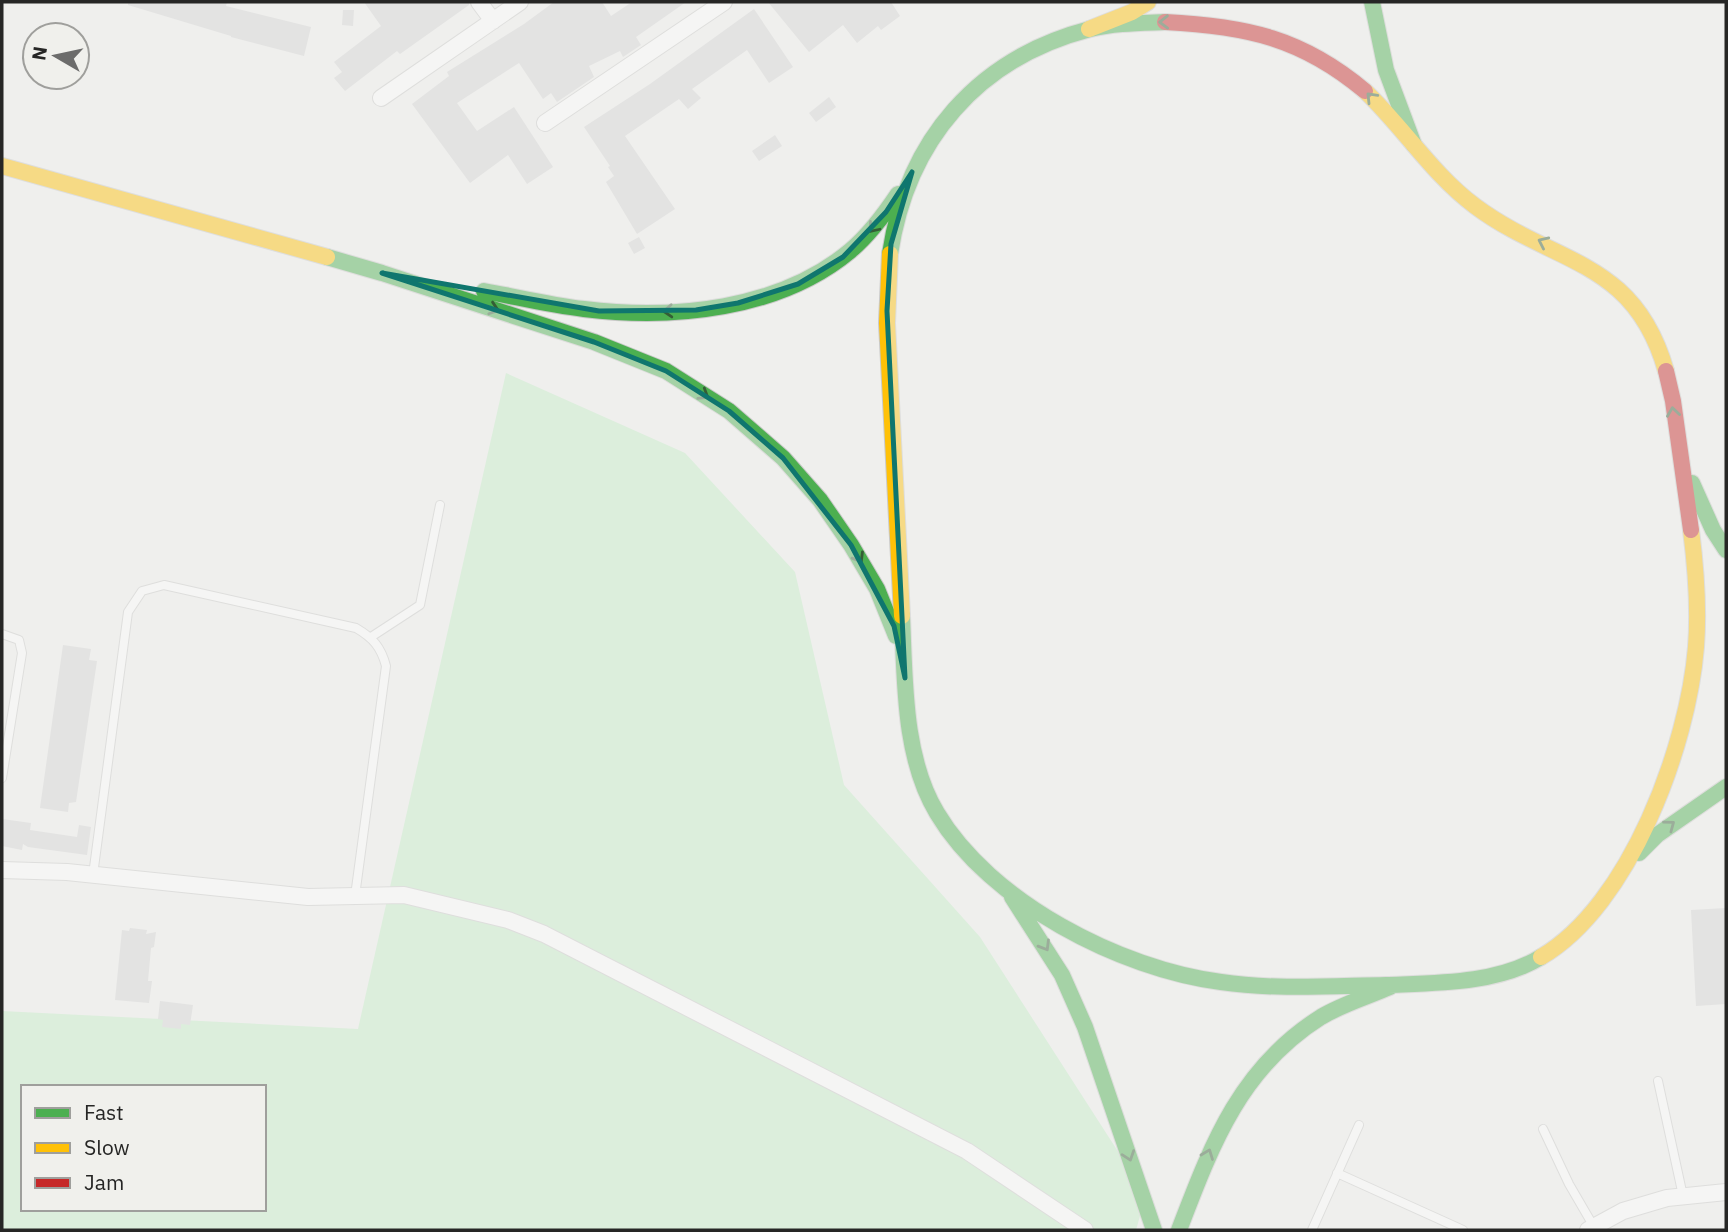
<svg xmlns="http://www.w3.org/2000/svg" width="1728" height="1232" font-family="'IBM Plex Sans',sans-serif">
	<rect width="100%" height="100%" fill="#efefed"/>
	<path fill="#c5eec8" fill-rule="evenodd" d="M 506,373 L 685,453 L 795,572 L 844,785 L 980,937 L 1146,1195 L 1136,1230 L 2,1230 L 2,1011 L 358,1029 ZM 23,1087 L 264,1087 L 264,1209 L 23,1209 Z"/>
	<path fill="#d5d5d5" d="M 128,2 L 227,2 L 226,6 L 311,27 L 304,56 L 231,37 L 231,36 L 128,5 Z
		M 364,2 L 469,2 L 469,5 L 400,54 L 397,51 L 345,91 L 334,78 L 342,72 L 334,62 L 381,26 Z
		M 554,2 L 602,2 L 611,16 L 632,2 L 686,2 L 636,37 L 641,45 L 623,57 L 620,51 L 589,66 L 594,77 L 557,102 L 551,93 L 543,99 L 519,63 L 457,103 L 477,131 L 514,107 L 553,167 L 527,184 L 508,155 L 470,183 L 412,104 L 449,76 L 447,72 L 524,24 Z
		M 768,2 L 891,2 L 900,16 L 881,30 L 878,26 L 857,43 L 843,25 L 809,52 Z
		M 754,9 L 793,67 L 769,83 L 747,50 L 692,89 L 701,98 L 688,109 L 679,99 L 625,136 L 675,209 L 637,234 L 606,182 L 614,176 L 608,167 L 610,166 L 584,127 L 650,84 Z
		M 343,10 L 354,10 L 353,26 L 342,25 Z
		M 829,97 L 836,107 L 816,122 L 809,113 Z
		M 775,135 L 782,146 L 759,161 L 752,151 Z
		M 639,237 L 645,248 L 634,254 L 628,243 Z
		M 63,645 L 91,649 L 89,660 L 97,661 L 76,802 L 69,803 L 68,812 L 40,808 Z
		M 2,819 L 31,823 L 30,830 L 77,837 L 79,825 L 91,827 L 87,855 L 28,847 L 23,844 L 22,850 L 2,846 Z
		M 1726,908 L 1726,1004 L 1696,1006 L 1691,910 Z
		M 130,928 L 147,930 L 146,934 L 156,932 L 154,947 L 151,948 L 148,981 L 152,981 L 149,1003 L 115,1000 L 122,930 L 129,931 Z
		M 160,1001 L 193,1005 L 190,1025 L 181,1024 L 181,1029 L 162,1027 L 163,1020 L 158,1019 Z"/>
	<g fill="none" stroke-linecap="round" stroke-linejoin="round">
		<g stroke="#cacac9" stroke-width="10">
			<path id="lane" d="M 2,634 L 19,640 L 22,653 L 2,778
				M 371,637 L 420,605 L 440,505
				M 93,875 L 128,612 L 142,591 L 164,585 L 356,628 C 373,638 381,647 386,666 L 355,896
				M 1658,1081 L 1683,1196
				M 1543,1129 L 1569,1184 L 1594,1227
				M 1337,1173 L 1463,1230
				M 1312,1230 L 1359,1125"/>
		</g>
		<g stroke="#cacac9" stroke-width="18">
			<path id="street" d="M 479,2 L 493,21
				M 381,98 L 520,2
				M 545,123 L 724,2
				M 2,870 L 67,872 L 308,897 L 404,895 L 508,920 L 544,934 L 967,1151 L 1085,1230
				M 1588,1230 L 1623,1211 L 1667,1198 L 1726,1192"/>
		</g>
		<g stroke="#cacac9" stroke-width="18">
			<path id="fast" d="M 1372,2 L 1386,70 L 1414,145
				M 890,254 C 907,140 978,58 1090,29 C 1115,23 1140,23 1165,22
				M 327,257 L 382,273 L 594,342 L 666,371 L 729,411 L 783,458 L 820,500 L 851,545 L 877,589 L 896,636
				M 484,291 C 517,297 550,305 584,309 C 673,320 779,310 850,251 C 869,235 884,215 898,194
				M 1692,483 L 1713,530 L 1726,550
				M 902,616 C 905,679 903,757 937,813 C 990,902 1120,969 1221,982 C 1275,990 1331,986 1386,985 C 1436,983 1497,984 1541,957
				M 1639,853 L 1657,835 L 1726,787
				M 1012,897 L 1062,975 L 1085,1027 L 1154,1230
				M 1179,1230 C 1212,1144 1240,1068 1321,1017 C 1343,1004 1367,997 1390,987"/>
		</g>
		<g stroke="#cacac9" stroke-width="18">
			<path id="slow" d="M 1089,29 L 1132,12 L 1148,2
				M 1365,91 C 1404,128 1432,174 1475,206 C 1554,265 1634,258 1666,371
				M 2,166 L 327,257
				M 890,254 L 887,323 L 902,616
				M 1541,957 C 1630,905 1688,746 1696,647 C 1699,608 1696,569 1691,530"/>
		</g>
		<g stroke="#cacac9" stroke-width="18">
			<path id="jam" d="M 1165,22 C 1246,26 1302,38 1365,91
				M 1666,371 L 1673,401 L 1691,530"/>
		</g>
		<use href="#lane" stroke="#fdfdfc" stroke-width="8"/>
		<use href="#street" stroke="#fdfdfc" stroke-width="16"/>
		<use href="#fast" stroke="#4caf50" stroke-width="16"/>
		<use href="#slow" stroke="#ffc107" stroke-width="16"/>
		<use href="#jam" stroke="#c62828" stroke-width="16"/>
	</g>
	<defs><path id="oneway-chevron" d="M-2-3.5L2.5 0L-2 3.5" fill="none" stroke-width="1.6" stroke-linecap="round" stroke-linejoin="round" transform="scale(1.75)"/></defs>
	<g stroke="#355d36">
		<use href="#oneway-chevron" transform="translate(1164 22) rotate(179)"/>
		<use href="#oneway-chevron" transform="translate(1371 97) rotate(-134)"/>
		<use href="#oneway-chevron" transform="translate(873 228) rotate(130)"/>
		<use href="#oneway-chevron" transform="translate(1543 242) rotate(-155)"/>
		<use href="#oneway-chevron" transform="translate(494 309) rotate(18)"/>
		<use href="#oneway-chevron" transform="translate(668 311) rotate(177)"/>
		<use href="#oneway-chevron" transform="translate(704 395) rotate(32)"/>
		<use href="#oneway-chevron" transform="translate(1673 412) rotate(-98)"/>
		<use href="#oneway-chevron" transform="translate(859 558) rotate(59)"/>
		<use href="#oneway-chevron" transform="translate(1670 825) rotate(-37)"/>
		<use href="#oneway-chevron" transform="translate(1045 946) rotate(59)"/>
		<use href="#oneway-chevron" transform="translate(1208 1154) rotate(-69)"/>
		<use href="#oneway-chevron" transform="translate(1129 1156) rotate(71)"/>
	</g>
	<path d="M0 0H1728V1232H0ZM 912,172 L 891,244 L 887,311 L 905,678 L 894,626 L 851,545 L 783,458 L 729,411 L 666,371 L 594,342 L 382,273 L 599,311 L 696,310 L 738,303 L 798,284 L 843,257 L 886,212 Z" fill="#efefed" fill-opacity=".55" fill-rule="evenodd"/>
	<path fill="none" stroke="#0f766e" stroke-width="5" stroke-linejoin="round" d="M 912,172 L 891,244 L 887,311 L 905,678 L 894,626 L 851,545 L 783,458 L 729,411 L 666,371 L 594,342 L 382,273 L 599,311 L 696,310 L 738,303 L 798,284 L 843,257 L 886,212 Z"/>
	<rect width="1728" height="1232" fill="none" stroke="#262625" stroke-width="7"/>
	<rect x="21" y="1085" width="245" height="126" fill="#f0f0ec" stroke="#9f9f9c" stroke-width="2"/>
	<rect x="35" y="1108" width="35" height="10" fill="#4caf50" stroke="#9f9f9c" stroke-width="2"/>
	<text x="84" y="1120" font-size="21" fill="#262625">Fast</text>
	<rect x="35" y="1143" width="35" height="10" fill="#ffc107" stroke="#9f9f9c" stroke-width="2"/>
	<text x="84" y="1155" font-size="21" fill="#262625">Slow</text>
	<rect x="35" y="1178" width="35" height="10" fill="#c62828" stroke="#9f9f9c" stroke-width="2"/>
	<text x="84" y="1190" font-size="21" fill="#262625">Jam</text>
	<g transform="translate(56 56) rotate(279)"><circle r="33" fill="#f0f0ec" stroke="#9f9f9c" stroke-width="2"/>
	<path d="M0-5L12 26L0 18L-12 26Z" fill="#6c6c6b"/>
	<text y="-10" font-size="19" font-weight="bold" text-anchor="middle" fill="#262625">N</text>
	</g>
</svg>
